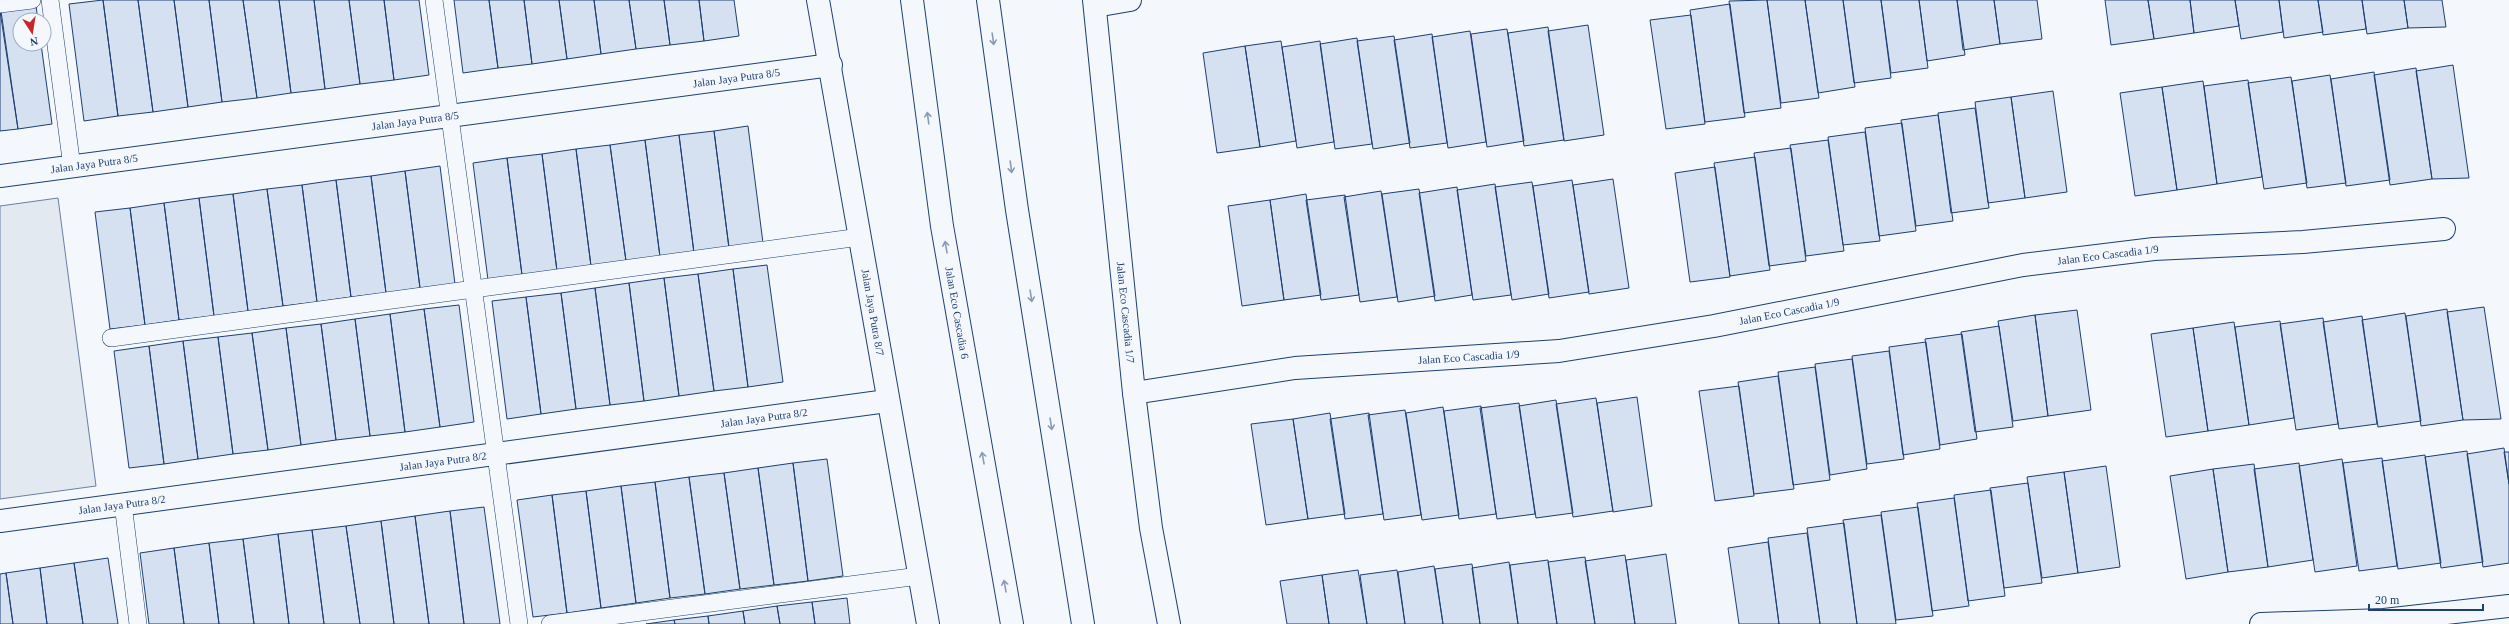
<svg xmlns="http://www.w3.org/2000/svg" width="2509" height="624" font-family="Georgia,serif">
	<rect width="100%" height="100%" fill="#f4f7fb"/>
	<path fill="#e3e9f0" stroke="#687fa3" d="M 58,198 L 96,486 L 0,499 L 0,206 Z"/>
	<path fill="#d5e0f0" stroke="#1d3f73" d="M 103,0 L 118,116 L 84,121 L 69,4 Z
		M 103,0 L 138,0 L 153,112 L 118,116 Z
		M 138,0 L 174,0 L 188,107 L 153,112 Z
		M 174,0 L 209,0 L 222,102 L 188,107 Z
		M 209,0 L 243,0 L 257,98 L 222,102 Z
		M 243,0 L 279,0 L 291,93 L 257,98 Z
		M 279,0 L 314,0 L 325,89 L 291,93 Z
		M 314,0 L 349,0 L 360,84 L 325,89 Z
		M 349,0 L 384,0 L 394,80 L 360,84 Z
		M 384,0 L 419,0 L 429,75 L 394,80 Z
		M 454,0 L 489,0 L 498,68 L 463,73 Z
		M 489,0 L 524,0 L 532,64 L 498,68 Z
		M 524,0 L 559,0 L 567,59 L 532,64 Z
		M 559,0 L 594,0 L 601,54 L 567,59 Z
		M 594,0 L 629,0 L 636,49 L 601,54 Z
		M 629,0 L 664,0 L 670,45 L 636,49 Z
		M 664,0 L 699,0 L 704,41 L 670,45 Z
		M 699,0 L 734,0 L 739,36 L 704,41 Z
		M 1767,0 L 1781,108 L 1744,113 L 1729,1 Z
		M 1767,0 L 1805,0 L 1819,98 L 1781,103 Z
		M 1805,0 L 1843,0 L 1855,87 L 1818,93 Z
		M 1843,0 L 1881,0 L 1891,78 L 1854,83 Z
		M 1881,0 L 1919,0 L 1928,68 L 1891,73 Z
		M 1919,0 L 1957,0 L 1965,55 L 1927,61 Z
		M 1957,0 L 1994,0 L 2000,44 L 1963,50 Z
		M 1994,0 L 2037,0 L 2042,39 L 2000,44 Z
		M 2105,0 L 2148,0 L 2154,39 L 2111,45 Z
		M 2148,0 L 2190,0 L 2194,33 L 2154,39 Z
		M 2190,0 L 2235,0 L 2239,26 L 2194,33 Z
		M 2235,0 L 2279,0 L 2283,32 L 2241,39 Z
		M 2279,0 L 2318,0 L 2323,32 L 2284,38 Z
		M 2318,0 L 2362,0 L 2366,29 L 2323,35 Z
		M 2362,0 L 2404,0 L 2408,28 L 2367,34 Z
		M 2404,0 L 2442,0 L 2446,27 L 2408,28 Z
		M 1730,4 L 1745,117 L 1705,122 L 1690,10 Z
		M 36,6 L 38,20 L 20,20 L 20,44 L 41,44 L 52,124 L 18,129 L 1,11 Z
		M 0,11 L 18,129 L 0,131 Z
		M 1691,15 L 1705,124 L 1666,129 L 1650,20 Z
		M 1588,25 L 1604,135 L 1564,141 L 1548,31 Z
		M 1548,27 L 1564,140 L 1524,146 L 1508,33 Z
		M 1507,29 L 1524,141 L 1487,147 L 1471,34 Z
		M 1470,31 L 1486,142 L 1448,148 L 1432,37 Z
		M 1432,34 L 1447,143 L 1410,148 L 1394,40 Z
		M 1394,36 L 1410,143 L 1373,149 L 1357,41 Z
		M 1357,38 L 1372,144 L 1335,149 L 1320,44 Z
		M 1281,41 L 1296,141 L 1260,147 L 1245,46 Z
		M 1320,41 L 1334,142 L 1297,148 L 1282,47 Z
		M 1245,46 L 1260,147 L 1217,153 L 1203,53 Z
		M 2453,65 L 2469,178 L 2432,179 L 2416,71 Z
		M 2416,68 L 2432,179 L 2390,185 L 2374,75 Z
		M 2374,72 L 2390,180 L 2346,186 L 2331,79 Z
		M 2330,75 L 2346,183 L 2307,188 L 2292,81 Z
		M 2291,77 L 2307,183 L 2264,189 L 2248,83 Z
		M 2248,80 L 2262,177 L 2217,184 L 2204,86 Z
		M 2203,81 L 2217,184 L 2177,190 L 2162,87 Z
		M 2162,87 L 2177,190 L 2135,196 L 2120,93 Z
		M 2053,91 L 2067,192 L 2025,198 L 2011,97 Z
		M 2011,97 L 2025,198 L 1988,203 L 1975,102 Z
		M 1975,108 L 1989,208 L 1951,213 L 1938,113 Z
		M 1938,115 L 1953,221 L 1916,226 L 1901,120 Z
		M 1902,123 L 1916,231 L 1879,236 L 1865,128 Z
		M 748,126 L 763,243 L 729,248 L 714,131 Z
		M 714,131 L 729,248 L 694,253 L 679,135 Z
		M 1865,132 L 1880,241 L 1843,245 L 1828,137 Z
		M 679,135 L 694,253 L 660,257 L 645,140 Z
		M 645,140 L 660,257 L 626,261 L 610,145 Z
		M 1828,140 L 1844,251 L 1806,256 L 1790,145 Z
		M 610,145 L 626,261 L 591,266 L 576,149 Z
		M 1791,148 L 1806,261 L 1769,266 L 1754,153 Z
		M 576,149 L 591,266 L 557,271 L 542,154 Z
		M 542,154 L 557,271 L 522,275 L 507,158 Z
		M 1755,157 L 1770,270 L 1730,276 L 1714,163 Z
		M 507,158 L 522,275 L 488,280 L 473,163 Z
		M 440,166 L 455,284 L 420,288 L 405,171 Z
		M 1715,167 L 1730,277 L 1690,282 L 1675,173 Z
		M 405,171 L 420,288 L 386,293 L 371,176 Z
		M 371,176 L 386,293 L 351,297 L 336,180 Z
		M 1613,179 L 1629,288 L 1589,294 L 1573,185 Z
		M 336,180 L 351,297 L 317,302 L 302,185 Z
		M 1572,180 L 1589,292 L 1549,298 L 1533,186 Z
		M 1532,182 L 1549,294 L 1512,300 L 1495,187 Z
		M 1495,184 L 1511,295 L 1473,300 L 1457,190 Z
		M 302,185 L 317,302 L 283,306 L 267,189 Z
		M 1457,187 L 1472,295 L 1435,301 L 1419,193 Z
		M 267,189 L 283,306 L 248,311 L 233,194 Z
		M 1419,189 L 1435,296 L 1398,302 L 1382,194 Z
		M 1381,191 L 1397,297 L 1360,302 L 1344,197 Z
		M 233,194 L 248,311 L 214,316 L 199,198 Z
		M 1306,194 L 1321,295 L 1284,300 L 1270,200 Z
		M 1345,195 L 1359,295 L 1321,300 L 1306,200 Z
		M 199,198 L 214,316 L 179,320 L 164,203 Z
		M 1270,200 L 1284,300 L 1242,306 L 1228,206 Z
		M 164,203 L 179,320 L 145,325 L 130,208 Z
		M 130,208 L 145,325 L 110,329 L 95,212 Z
		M 767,265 L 783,382 L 748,387 L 733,269 Z
		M 733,269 L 748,387 L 714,391 L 698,274 Z
		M 698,274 L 714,391 L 679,396 L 664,278 Z
		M 664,278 L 679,396 L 644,401 L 629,283 Z
		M 629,283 L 644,401 L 610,405 L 595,288 Z
		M 595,288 L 610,405 L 576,409 L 561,293 Z
		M 561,293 L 576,409 L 541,414 L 526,297 Z
		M 526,297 L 541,414 L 507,419 L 492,301 Z
		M 459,305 L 474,422 L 440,427 L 424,309 Z
		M 2484,307 L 2501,419 L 2463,420 L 2447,312 Z
		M 424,309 L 440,427 L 405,432 L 390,314 Z
		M 2447,309 L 2463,420 L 2421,426 L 2406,316 Z
		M 2077,310 L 2091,410 L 2048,416 L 2035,315 Z
		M 2405,313 L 2421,421 L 2378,427 L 2362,320 Z
		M 390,314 L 405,432 L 370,436 L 355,319 Z
		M 2035,315 L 2048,416 L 2013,421 L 1998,321 Z
		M 2362,316 L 2377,424 L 2339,429 L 2323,322 Z
		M 2323,318 L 2338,424 L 2296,430 L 2280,324 Z
		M 355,319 L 370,436 L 336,440 L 321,324 Z
		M 2280,321 L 2294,418 L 2249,425 L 2235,327 Z
		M 2234,322 L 2249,425 L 2208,431 L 2193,328 Z
		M 321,324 L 336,440 L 301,445 L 286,328 Z
		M 1999,326 L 2013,427 L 1975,432 L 1961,332 Z
		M 286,328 L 301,445 L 268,450 L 252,333 Z
		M 2193,328 L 2208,431 L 2166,437 L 2151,334 Z
		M 252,333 L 268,450 L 233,454 L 218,337 Z
		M 1962,334 L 1977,439 L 1940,445 L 1925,339 Z
		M 218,337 L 233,454 L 198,459 L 183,341 Z
		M 183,341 L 198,459 L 164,464 L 149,346 Z
		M 1926,342 L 1940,449 L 1903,455 L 1889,347 Z
		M 149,346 L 164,464 L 129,468 L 114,351 Z
		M 1889,351 L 1904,459 L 1867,464 L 1852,356 Z
		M 1852,359 L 1867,469 L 1830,475 L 1815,364 Z
		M 1815,367 L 1830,480 L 1793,485 L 1778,372 Z
		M 1778,376 L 1794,489 L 1754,494 L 1738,382 Z
		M 1739,386 L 1754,496 L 1715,501 L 1699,391 Z
		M 1637,397 L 1652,506 L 1613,512 L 1597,403 Z
		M 1596,398 L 1613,511 L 1573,517 L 1556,404 Z
		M 1556,400 L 1573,513 L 1536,518 L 1519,406 Z
		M 1519,403 L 1535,514 L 1497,519 L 1480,408 Z
		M 1481,406 L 1496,514 L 1459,519 L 1444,411 Z
		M 1443,407 L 1459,515 L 1422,520 L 1406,413 Z
		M 1405,410 L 1421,515 L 1384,520 L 1368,415 Z
		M 1330,413 L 1345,514 L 1308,519 L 1293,419 Z
		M 1369,413 L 1383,514 L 1345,519 L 1330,419 Z
		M 1293,419 L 1308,519 L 1266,525 L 1251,424 Z
		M 2504,448 L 2509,484 L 2509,563 L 2483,567 L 2467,454 Z
		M 2467,451 L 2483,562 L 2441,568 L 2425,457 Z
		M 2504,452 L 2509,452 L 2509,484 Z
		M 2425,455 L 2441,563 L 2398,569 L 2382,461 Z
		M 2382,458 L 2397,566 L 2359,571 L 2343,463 Z
		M 827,459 L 843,576 L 808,581 L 793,463 Z
		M 2342,459 L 2357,566 L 2315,572 L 2299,466 Z
		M 793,463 L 808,581 L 774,585 L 758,468 Z
		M 2299,463 L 2313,560 L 2268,567 L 2254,469 Z
		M 2254,464 L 2268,567 L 2228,572 L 2213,469 Z
		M 2106,466 L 2120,567 L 2078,573 L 2064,472 Z
		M 758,468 L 774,585 L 740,589 L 724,473 Z
		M 2213,469 L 2228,572 L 2186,579 L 2170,476 Z
		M 2064,472 L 2078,573 L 2042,578 L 2027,477 Z
		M 724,473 L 740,589 L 705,594 L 689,477 Z
		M 689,477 L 705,594 L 670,598 L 655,482 Z
		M 655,482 L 670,598 L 636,603 L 621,486 Z
		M 2028,483 L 2042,583 L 2004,588 L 1990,488 Z
		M 621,486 L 636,603 L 601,608 L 586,491 Z
		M 1991,490 L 2005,596 L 1968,601 L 1954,495 Z
		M 586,491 L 601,608 L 567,613 L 552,495 Z
		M 552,495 L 567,613 L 533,617 L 517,500 Z
		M 1954,498 L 1969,606 L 1932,611 L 1917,503 Z
		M 484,507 L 500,624 L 464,624 L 450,511 Z
		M 1918,507 L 1933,616 L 1896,620 L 1881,512 Z
		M 450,511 L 464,624 L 429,624 L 415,516 Z
		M 1881,515 L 1896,624 L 1857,624 L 1843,520 Z
		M 415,516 L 429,624 L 394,624 L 381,521 Z
		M 381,521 L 394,624 L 360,624 L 346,526 Z
		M 1844,523 L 1857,624 L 1820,624 L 1807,528 Z
		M 346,526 L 360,624 L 324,624 L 312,530 Z
		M 312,530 L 324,624 L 289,624 L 278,534 Z
		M 1807,533 L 1820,624 L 1779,624 L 1768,538 Z
		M 278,534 L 289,624 L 254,624 L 243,539 Z
		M 243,539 L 254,624 L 219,624 L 209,543 Z
		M 1768,542 L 1779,624 L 1739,624 L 1728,548 Z
		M 209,543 L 219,624 L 184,624 L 174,548 Z
		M 174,548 L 184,624 L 149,624 L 140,553 Z
		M 1666,554 L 1676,624 L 1635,624 L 1626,560 Z
		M 1625,555 L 1635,624 L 1595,624 L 1585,561 Z
		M 1585,557 L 1595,624 L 1557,624 L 1548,562 Z
		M 108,558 L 118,624 L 83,624 L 74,563 Z
		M 1548,560 L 1557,624 L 1518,624 L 1510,565 Z
		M 1509,562 L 1518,624 L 1480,624 L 1472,568 Z
		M 74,563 L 83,624 L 47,624 L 40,568 Z
		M 1472,564 L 1480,624 L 1443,624 L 1435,569 Z
		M 1434,566 L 1443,624 L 1405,624 L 1398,572 Z
		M 40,568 L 47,624 L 13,624 L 6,573 Z
		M 1358,570 L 1367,624 L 1329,624 L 1322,575 Z
		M 1397,570 L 1405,624 L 1367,624 L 1360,575 Z
		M 6,573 L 13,624 L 0,624 L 0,574 Z
		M 1322,575 L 1329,624 L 1287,624 L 1280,581 Z
		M 847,598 L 850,624 L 815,624 L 812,602 Z
		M 812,602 L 815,624 L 780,624 L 777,606 Z
		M 777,606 L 780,624 L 745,624 L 743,611 Z
		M 743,611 L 745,624 L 709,624 L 708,616 Z
		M 708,616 L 709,624 L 675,624 L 674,620 Z
		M 674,620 L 675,624 L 646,624 Z"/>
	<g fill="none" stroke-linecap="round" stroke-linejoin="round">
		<g stroke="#1d3f73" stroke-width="18">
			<path id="service" d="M 50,0 L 72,167
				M 434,0 L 519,624
				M 0,4 L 32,0
				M 111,338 L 860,237
				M 123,504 L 138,624
				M 550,624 L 919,576"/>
		</g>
		<g stroke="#1d3f73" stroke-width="24">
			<g id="minor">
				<path id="s1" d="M 818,0 L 928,624"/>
				<path id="s2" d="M 1094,0 L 1134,393 L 1151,528 L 1169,624"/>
				<path d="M 1095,6 L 1130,0"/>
				<path id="s3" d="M 0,176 L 831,65"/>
				<path id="s4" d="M 1134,393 L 1295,368 L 1559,351 L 1714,326 L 2023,265 L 2154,249 L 2303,242 L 2444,229"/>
				<path id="s5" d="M 0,521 L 887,401"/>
				<path d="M 2261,624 L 2384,620 L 2509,606"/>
			</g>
		</g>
		<g stroke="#1d3f73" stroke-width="24">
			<g id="primary">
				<path id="s6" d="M 912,0 L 942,226 L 1012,624"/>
				<path d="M 988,0 L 1017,210 L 1083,624"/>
			</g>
		</g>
		<use href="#service" stroke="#f4f7fb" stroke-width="17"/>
		<use href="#minor" stroke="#f4f7fb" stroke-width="22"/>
		<use href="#primary" stroke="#f4f7fb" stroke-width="22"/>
	</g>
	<defs><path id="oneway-shaft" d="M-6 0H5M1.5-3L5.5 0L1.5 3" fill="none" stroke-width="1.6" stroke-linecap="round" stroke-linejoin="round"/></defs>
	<g stroke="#889bb7">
		<use href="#oneway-shaft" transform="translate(993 39) rotate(82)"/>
		<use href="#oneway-shaft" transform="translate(928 118) rotate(-98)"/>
		<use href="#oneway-shaft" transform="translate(1011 167) rotate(82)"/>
		<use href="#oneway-shaft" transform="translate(946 247) rotate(-100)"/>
		<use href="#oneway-shaft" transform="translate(1031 296) rotate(81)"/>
		<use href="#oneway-shaft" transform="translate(1051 424) rotate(81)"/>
		<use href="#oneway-shaft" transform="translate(983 458) rotate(-100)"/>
		<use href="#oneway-shaft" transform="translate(1005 586) rotate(-100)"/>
	</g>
	<g text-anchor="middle" stroke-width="3" stroke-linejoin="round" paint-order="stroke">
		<g font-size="11" fill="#1d3f73" stroke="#f4f7fb">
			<text dy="4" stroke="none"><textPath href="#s3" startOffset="743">Jalan Jaya Putra 8/5</textPath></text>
			<text dy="4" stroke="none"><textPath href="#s3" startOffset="419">Jalan Jaya Putra 8/5</textPath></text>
			<text dy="4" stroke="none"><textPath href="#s3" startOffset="95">Jalan Jaya Putra 8/5</textPath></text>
			<text dy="4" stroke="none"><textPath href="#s4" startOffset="985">Jalan Eco Cascadia 1/9</textPath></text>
			<text dy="4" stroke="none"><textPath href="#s4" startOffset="661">Jalan Eco Cascadia 1/9</textPath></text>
			<text dy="4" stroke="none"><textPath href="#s1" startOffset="317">Jalan Jaya Putra 8/7</textPath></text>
			<text dy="4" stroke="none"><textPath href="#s6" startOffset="316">Jalan Eco Cascadia 6</textPath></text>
			<text dy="4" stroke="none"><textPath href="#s2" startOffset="314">Jalan Eco Cascadia 1/7</textPath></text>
			<text dy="4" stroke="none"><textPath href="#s4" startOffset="337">Jalan Eco Cascadia 1/9</textPath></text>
			<text dy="4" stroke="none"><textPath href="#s5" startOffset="771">Jalan Jaya Putra 8/2</textPath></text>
			<text dy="4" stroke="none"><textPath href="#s5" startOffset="447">Jalan Jaya Putra 8/2</textPath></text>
			<text dy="4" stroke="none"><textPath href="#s5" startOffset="123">Jalan Jaya Putra 8/2</textPath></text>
		</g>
	</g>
	<g transform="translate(32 32) rotate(168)"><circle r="19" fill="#f4f7fb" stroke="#9eadc5"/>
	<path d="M0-3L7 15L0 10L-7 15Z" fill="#c62828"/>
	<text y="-6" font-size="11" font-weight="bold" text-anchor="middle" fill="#1d3f73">N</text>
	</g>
	<path d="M2369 604v6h114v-6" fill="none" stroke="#1d3f73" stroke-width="2"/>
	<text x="2375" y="604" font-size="12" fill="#1d3f73" stroke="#f4f7fb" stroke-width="3" paint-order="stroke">20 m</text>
</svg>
